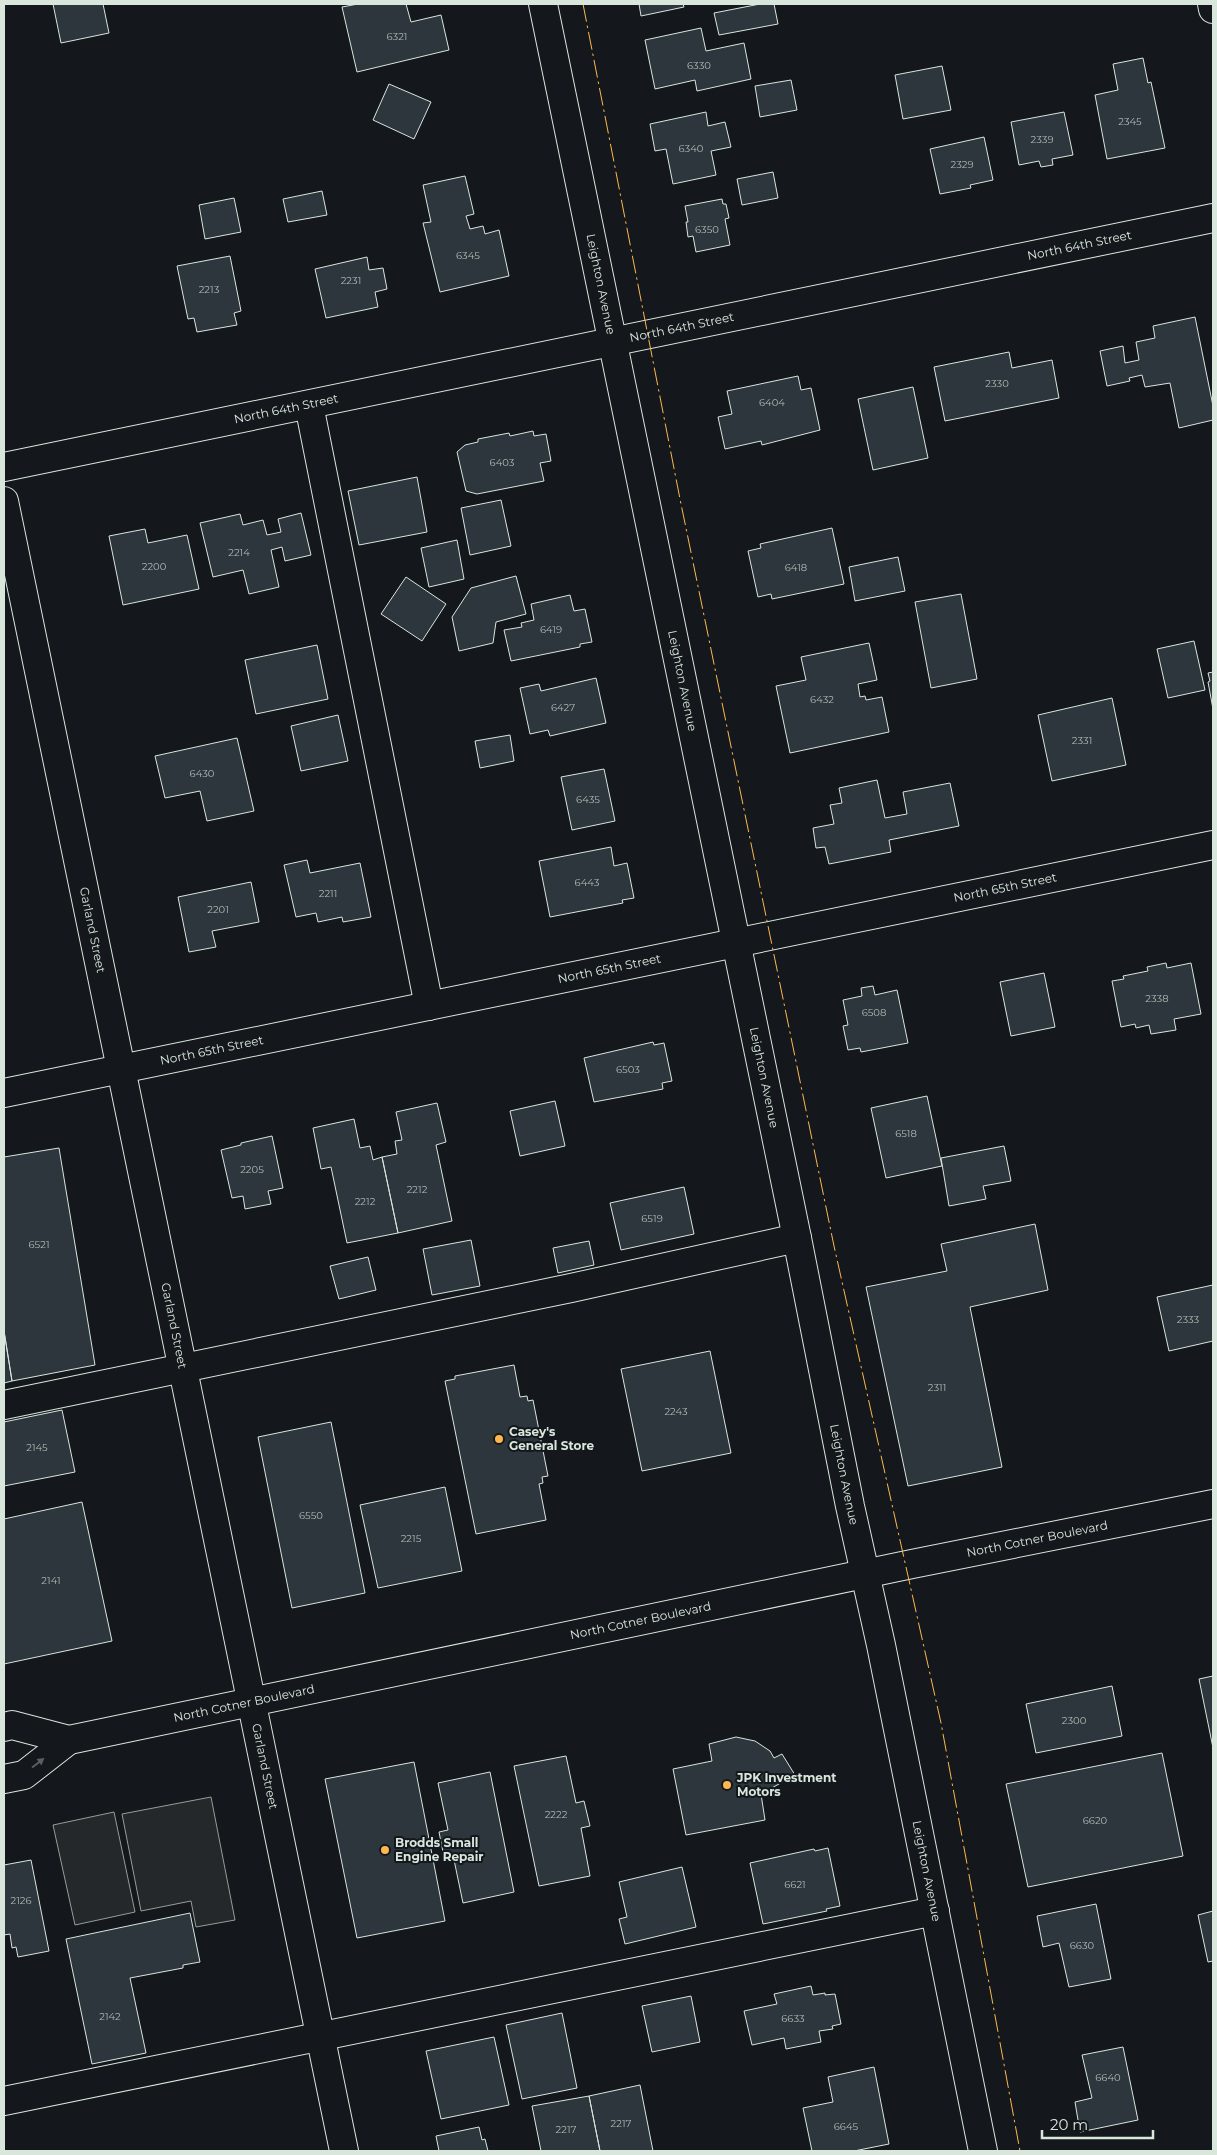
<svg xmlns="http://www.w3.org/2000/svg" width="1217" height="2155" font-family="Montserrat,sans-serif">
	<rect width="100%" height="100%" fill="#14181c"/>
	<path fill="#24282b" stroke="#939e99" d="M 211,1797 L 235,1920 L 196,1927 L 191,1901 L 141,1911 L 122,1814 Z
		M 114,1812 L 135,1912 L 75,1925 L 53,1825 Z"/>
	<path fill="#2c363c" stroke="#d8e6dc" d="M 53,4 L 103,4 L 109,33 L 61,43 Z
		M 358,4 L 406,4 L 411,22 L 441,15 L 449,50 L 357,72 L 342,7 Z
		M 639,4 L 683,4 L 684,7 L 641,16 Z
		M 760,4 L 774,4 L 778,24 L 719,35 L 714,13 Z
		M 701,28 L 706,51 L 744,43 L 751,79 L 697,91 L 695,80 L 655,89 L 645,40 Z
		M 1143,58 L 1148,83 L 1151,82 L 1165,148 L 1107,159 L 1095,95 L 1118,90 L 1113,64 Z
		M 942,66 L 951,110 L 903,119 L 895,75 Z
		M 791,80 L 797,110 L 760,117 L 755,86 Z
		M 389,84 L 431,102 L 414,139 L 373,120 Z
		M 706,112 L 708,126 L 725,122 L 731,147 L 711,151 L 716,175 L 673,184 L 666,149 L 655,151 L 650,124 Z
		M 1064,112 L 1073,155 L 1052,159 L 1053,165 L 1041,167 L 1039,161 L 1019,165 L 1011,122 Z
		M 984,137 L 993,180 L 970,185 L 971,188 L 940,194 L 930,149 Z
		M 773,172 L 778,198 L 742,205 L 737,179 Z
		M 465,176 L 474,214 L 466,216 L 470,229 L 483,226 L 485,234 L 499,230 L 509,276 L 440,292 L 423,223 L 431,222 L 423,185 Z
		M 322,191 L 327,215 L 288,222 L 283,199 Z
		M 234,198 L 241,232 L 205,239 L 199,205 Z
		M 722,199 L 723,204 L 726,204 L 729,218 L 725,219 L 730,245 L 696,252 L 693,236 L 688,237 L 686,222 L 688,222 L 685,206 Z
		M 230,256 L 241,311 L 234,313 L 237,325 L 197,332 L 194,318 L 188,319 L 177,266 Z
		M 367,257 L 369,270 L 383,268 L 387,289 L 375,292 L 378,307 L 326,318 L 315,269 Z
		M 1195,317 L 1213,406 L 1213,420 L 1179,428 L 1170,383 L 1145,387 L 1142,375 L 1129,378 L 1130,381 L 1107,386 L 1100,351 L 1123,346 L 1125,363 L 1139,360 L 1136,342 L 1155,338 L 1153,326 Z
		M 1009,352 L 1012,368 L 1052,360 L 1059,398 L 945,421 L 934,367 Z
		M 798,376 L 801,390 L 811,388 L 820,430 L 762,445 L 761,441 L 725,449 L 718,417 L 732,414 L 727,391 Z
		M 913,387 L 928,458 L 873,470 L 858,399 Z
		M 533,431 L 534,436 L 546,434 L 551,461 L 540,463 L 544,481 L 477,494 L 466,491 L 457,452 L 465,445 L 478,442 L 478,439 L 509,433 L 510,436 Z
		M 417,477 L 427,532 L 359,545 L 348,491 Z
		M 501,500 L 511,546 L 470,555 L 461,508 Z
		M 301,513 L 311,555 L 285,561 L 282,547 L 271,550 L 279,587 L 249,594 L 243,570 L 213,577 L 200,523 L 240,514 L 243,525 L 263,520 L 267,535 L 281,532 L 278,519 Z
		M 832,528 L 844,584 L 772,599 L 771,594 L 758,597 L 748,551 L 761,548 L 760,544 Z
		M 145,529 L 148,543 L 187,535 L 199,589 L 123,605 L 109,536 Z
		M 457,540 L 464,579 L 429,587 L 421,548 Z
		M 898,557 L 905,591 L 855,601 L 849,567 Z
		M 516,576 L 526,614 L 496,622 L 493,643 L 459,651 L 452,617 L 471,588 Z
		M 406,577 L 446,604 L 422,641 L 381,614 Z
		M 961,594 L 977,679 L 931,688 L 915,602 Z
		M 570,595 L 574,611 L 585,609 L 592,642 L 580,644 L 580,647 L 511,661 L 504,630 L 522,627 L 521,623 L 534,620 L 531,604 Z
		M 1194,641 L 1205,690 L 1168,698 L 1157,649 Z
		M 869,643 L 877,680 L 858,684 L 860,697 L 865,696 L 866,700 L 882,697 L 889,732 L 790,753 L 776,686 L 806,680 L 801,657 Z
		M 317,645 L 328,699 L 256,714 L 245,660 Z
		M 1213,672 L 1213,709 L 1208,682 L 1210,681 L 1208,673 Z
		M 596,678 L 606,723 L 550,736 L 548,730 L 530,734 L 520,688 L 539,684 L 541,691 Z
		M 1112,698 L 1126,765 L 1052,781 L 1038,715 Z
		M 338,715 L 348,761 L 301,771 L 291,726 Z
		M 510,735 L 514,761 L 480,768 L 475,741 Z
		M 237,738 L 254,811 L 207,821 L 200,791 L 165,798 L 155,756 Z
		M 604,769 L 615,821 L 572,830 L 561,777 Z
		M 877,780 L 885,818 L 907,814 L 903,792 L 950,783 L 959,826 L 889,840 L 891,852 L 829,864 L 825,847 L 816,848 L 813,828 L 834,824 L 830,805 L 842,803 L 839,788 Z
		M 611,847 L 614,866 L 627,863 L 634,898 L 622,900 L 623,903 L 550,917 L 539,861 Z
		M 307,860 L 310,873 L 360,863 L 371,917 L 343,922 L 342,917 L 318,922 L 316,913 L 296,917 L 284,865 Z
		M 251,882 L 259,922 L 212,931 L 216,947 L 189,952 L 178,897 Z
		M 1166,963 L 1167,968 L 1191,963 L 1201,1014 L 1174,1019 L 1176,1030 L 1151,1034 L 1149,1025 L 1136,1028 L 1135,1024 L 1121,1027 L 1112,981 L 1124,979 L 1123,976 L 1148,971 L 1147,967 Z
		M 1044,973 L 1055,1027 L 1011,1036 L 1000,982 Z
		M 873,986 L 875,995 L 897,990 L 908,1043 L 861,1052 L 860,1048 L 848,1050 L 843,1026 L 848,1025 L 843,1000 L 862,996 L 861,988 Z
		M 653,1042 L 654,1045 L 664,1043 L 672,1081 L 662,1083 L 663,1089 L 594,1102 L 584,1058 Z
		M 927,1096 L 942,1166 L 886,1178 L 871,1108 Z
		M 555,1101 L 565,1146 L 520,1156 L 510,1111 Z
		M 437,1103 L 446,1142 L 436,1145 L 452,1221 L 398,1233 L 382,1157 L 397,1154 L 395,1141 L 402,1140 L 396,1112 Z
		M 354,1119 L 360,1148 L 370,1146 L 373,1160 L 382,1157 L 398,1233 L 347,1243 L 331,1167 L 321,1169 L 313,1128 Z
		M 272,1136 L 283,1188 L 268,1191 L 271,1204 L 245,1209 L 243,1196 L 232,1198 L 221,1150 L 241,1145 L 241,1143 Z
		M 1004,1146 L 1011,1181 L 983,1186 L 986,1199 L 949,1206 L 941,1158 Z
		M 59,1148 L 95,1365 L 12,1381 L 4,1331 L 4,1157 Z
		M 684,1187 L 694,1234 L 621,1250 L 610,1203 Z
		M 1035,1224 L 1048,1290 L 970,1307 L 1002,1467 L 908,1486 L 866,1287 L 947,1271 L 941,1244 Z
		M 471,1240 L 480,1286 L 432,1295 L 423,1249 Z
		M 589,1241 L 594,1265 L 558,1273 L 553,1248 Z
		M 368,1257 L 376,1290 L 339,1299 L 330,1266 Z
		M 1213,1285 L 1213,1341 L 1169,1351 L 1157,1297 Z
		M 4,1331 L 12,1381 L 4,1383 Z
		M 710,1351 L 731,1453 L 642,1471 L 621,1369 Z
		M 514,1365 L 520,1397 L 527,1396 L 528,1401 L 533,1400 L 548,1476 L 542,1477 L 543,1483 L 539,1484 L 546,1520 L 476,1534 L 445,1381 L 455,1379 L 455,1376 Z
		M 62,1410 L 75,1472 L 4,1486 L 4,1422 Z
		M 331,1422 L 365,1593 L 292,1608 L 258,1437 Z
		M 445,1487 L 462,1571 L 378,1588 L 360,1505 Z
		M 82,1502 L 112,1641 L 4,1664 L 4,1519 Z
		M 1213,1676 L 1213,1748 L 1199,1679 Z
		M 1112,1686 L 1122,1736 L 1036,1753 L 1026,1704 Z
		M 736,1737 L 755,1741 L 770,1751 L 774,1758 L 782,1754 L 795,1775 L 761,1794 L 765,1820 L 686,1835 L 673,1769 L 712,1761 L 709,1744 Z
		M 1162,1753 L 1183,1856 L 1028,1887 L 1006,1784 Z
		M 566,1756 L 576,1803 L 584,1801 L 590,1826 L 581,1828 L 590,1876 L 539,1886 L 514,1766 Z
		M 414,1762 L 445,1921 L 357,1938 L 325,1779 Z
		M 490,1772 L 514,1892 L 463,1903 L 453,1855 L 444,1857 L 439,1832 L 448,1830 L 438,1783 Z
		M 828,1848 L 840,1906 L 826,1909 L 827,1911 L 763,1924 L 750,1863 L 814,1849 L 815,1851 Z
		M 31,1860 L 49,1951 L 18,1957 L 16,1947 L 12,1948 L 10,1934 L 4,1935 L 4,1865 Z
		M 682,1867 L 696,1927 L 625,1944 L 619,1919 L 627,1917 L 619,1882 Z
		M 1096,1904 L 1111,1979 L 1069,1987 L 1059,1943 L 1043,1947 L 1037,1916 Z
		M 1213,1911 L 1213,1961 L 1208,1962 L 1198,1915 Z
		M 190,1913 L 200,1962 L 183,1965 L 183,1968 L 130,1978 L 146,2053 L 92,2064 L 66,1939 Z
		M 811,1986 L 813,1995 L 825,1993 L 825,1995 L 835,1994 L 841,2024 L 832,2026 L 833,2029 L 819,2031 L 821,2042 L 786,2049 L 784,2038 L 752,2045 L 744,2011 L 777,2004 L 774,1994 Z
		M 691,1996 L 700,2042 L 652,2052 L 642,2006 Z
		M 562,2013 L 577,2088 L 522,2099 L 506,2025 Z
		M 494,2037 L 509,2105 L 441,2119 L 426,2051 Z
		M 1123,2047 L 1138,2120 L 1080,2132 L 1075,2102 L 1092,2098 L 1082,2055 Z
		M 874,2067 L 889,2144 L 854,2151 L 812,2151 L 803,2108 L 833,2102 L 828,2077 Z
		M 640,2085 L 653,2151 L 600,2151 L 589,2096 Z
		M 589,2096 L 600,2151 L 541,2151 L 532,2106 Z
		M 479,2127 L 482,2140 L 485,2139 L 488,2151 L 436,2151 L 439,2151 L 436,2136 Z"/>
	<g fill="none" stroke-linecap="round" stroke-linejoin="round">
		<g stroke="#d8e6dc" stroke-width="30">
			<g id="minor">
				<path id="s1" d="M 543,4 L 797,1238 L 850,1506 L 881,1645 L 983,2151"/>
				<path d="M 1212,4 L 1213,9"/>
				<path d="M 309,405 L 429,1006"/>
				<path id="s2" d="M 4,467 L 1213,218"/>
				<path id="s3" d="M 4,501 L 344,2151"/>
				<path id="s4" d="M 4,1093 L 1213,845"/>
				<path d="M 4,1405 L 571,1288 L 797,1238"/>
				<path d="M 4,2101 L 935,1911"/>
			</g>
		</g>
		<g stroke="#d8e6dc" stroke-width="30">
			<g id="major">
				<path id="s5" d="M 4,1727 L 12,1725 L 69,1740 L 912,1564 L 1213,1504"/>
				<path d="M 4,1779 L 24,1775 L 69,1740"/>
			</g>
		</g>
		<use href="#minor" stroke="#14181c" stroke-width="28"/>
		<use href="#major" stroke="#14181c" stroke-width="28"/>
		<path stroke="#ffb74d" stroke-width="1" stroke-dasharray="18 4 2.5 4" stroke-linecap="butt" d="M 583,4 L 680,499 L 834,1246 L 941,1723 L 1020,2151"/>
	</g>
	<defs><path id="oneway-solid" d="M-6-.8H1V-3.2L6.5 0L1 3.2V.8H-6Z" transform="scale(1.25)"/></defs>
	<use fill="#59605f" href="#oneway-solid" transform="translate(38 1763) rotate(-37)"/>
	<g fill="#ffb74d" stroke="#14181c" stroke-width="2">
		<circle cx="499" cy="1439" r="5"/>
		<circle cx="727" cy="1785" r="5"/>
		<circle cx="385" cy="1850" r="5"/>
	</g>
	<g text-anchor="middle" stroke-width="4" stroke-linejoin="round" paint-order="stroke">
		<g font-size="10" fill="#adbab4">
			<text x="397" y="40">6321</text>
			<text x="699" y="69">6330</text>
			<text x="1130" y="125">2345</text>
			<text x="1042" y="143">2339</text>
			<text x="691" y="152">6340</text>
			<text x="962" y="168">2329</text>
			<text x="707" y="233">6350</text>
			<text x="468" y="259">6345</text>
			<text x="351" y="284">2231</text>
			<text x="209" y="293">2213</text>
			<text x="997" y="387">2330</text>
			<text x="772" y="406">6404</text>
			<text x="502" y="466">6403</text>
			<text x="239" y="556">2214</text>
			<text x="154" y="570">2200</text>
			<text x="796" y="571">6418</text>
			<text x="551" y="633">6419</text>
			<text x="822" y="703">6432</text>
			<text x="563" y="711">6427</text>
			<text x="1082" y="744">2331</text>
			<text x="202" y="777">6430</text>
			<text x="588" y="803">6435</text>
			<text x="587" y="886">6443</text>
			<text x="328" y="897">2211</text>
			<text x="218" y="913">2201</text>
			<text x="1157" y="1002">2338</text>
			<text x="874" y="1016">6508</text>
			<text x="628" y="1073">6503</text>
			<text x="906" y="1137">6518</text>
			<text x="252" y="1173">2205</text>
			<text x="417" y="1193">2212</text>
			<text x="365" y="1205">2212</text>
			<text x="652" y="1222">6519</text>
			<text x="39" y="1248">6521</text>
			<text x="1188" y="1323">2333</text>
			<text x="937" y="1391">2311</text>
			<text x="676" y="1415">2243</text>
			<text x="37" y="1451">2145</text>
			<text x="311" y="1519">6550</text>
			<text x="411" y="1542">2215</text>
			<text x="51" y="1584">2141</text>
			<text x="1074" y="1724">2300</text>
			<text x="556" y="1818">2222</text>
			<text x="1095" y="1824">6620</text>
			<text x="795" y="1888">6621</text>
			<text x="21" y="1904">2126</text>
			<text x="1082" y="1949">6630</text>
			<text x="110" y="2020">2142</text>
			<text x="793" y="2022">6633</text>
			<text x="1108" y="2081">6640</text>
			<text x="621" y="2127">2217</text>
			<text x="846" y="2130">6645</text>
			<text x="566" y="2133">2217</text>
		</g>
		<g font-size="12" fill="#d8e6dc" stroke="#14181c">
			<text dy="4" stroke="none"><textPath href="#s2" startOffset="1098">North 64th Street</textPath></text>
			<text dy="4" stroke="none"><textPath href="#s1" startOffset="286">Leighton Avenue</textPath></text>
			<text dy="4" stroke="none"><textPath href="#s2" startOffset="692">North 64th Street</textPath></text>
			<text dy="4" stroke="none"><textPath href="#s2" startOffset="288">North 64th Street</textPath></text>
			<text dy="4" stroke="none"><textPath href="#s1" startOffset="691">Leighton Avenue</textPath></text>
			<text dy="4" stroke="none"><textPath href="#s4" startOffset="1022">North 65th Street</textPath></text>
			<text dy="4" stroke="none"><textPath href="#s3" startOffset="438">Garland Street</textPath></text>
			<text dy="4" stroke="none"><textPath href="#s4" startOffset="618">North 65th Street</textPath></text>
			<text dy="4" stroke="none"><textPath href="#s4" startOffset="212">North 65th Street</textPath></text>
			<text dy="4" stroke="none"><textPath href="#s1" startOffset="1096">Leighton Avenue</textPath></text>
			<text dy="4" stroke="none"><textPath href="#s3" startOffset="842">Garland Street</textPath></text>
			<text dy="4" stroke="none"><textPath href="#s1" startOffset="1501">Leighton Avenue</textPath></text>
			<text dy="4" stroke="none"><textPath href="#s5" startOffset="1056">North Cotner Boulevard</textPath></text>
			<text dy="4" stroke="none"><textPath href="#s5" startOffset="651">North Cotner Boulevard</textPath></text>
			<text dy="4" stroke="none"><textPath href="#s5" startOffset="246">North Cotner Boulevard</textPath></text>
			<text dy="4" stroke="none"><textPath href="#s3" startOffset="1292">Garland Street</textPath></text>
			<text dy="4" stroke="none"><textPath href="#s1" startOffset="1906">Leighton Avenue</textPath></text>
		</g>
		<g font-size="12" font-weight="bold" fill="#d8e6dc" stroke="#14181c" text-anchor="start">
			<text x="509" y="1436">Casey's<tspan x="509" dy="14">General Store</tspan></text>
			<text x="737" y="1782">JPK Investment<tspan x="737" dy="14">Motors</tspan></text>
			<text x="395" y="1847">Brodds Small<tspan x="395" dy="14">Engine Repair</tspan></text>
		</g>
	</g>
	<rect width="1217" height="2155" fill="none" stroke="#d8e6dc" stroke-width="10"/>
	<path d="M1042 2130v8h111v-8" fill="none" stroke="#d8e6dc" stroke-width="2.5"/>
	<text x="1050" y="2130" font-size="15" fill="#d8e6dc" stroke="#14181c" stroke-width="4" paint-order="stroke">20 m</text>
</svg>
